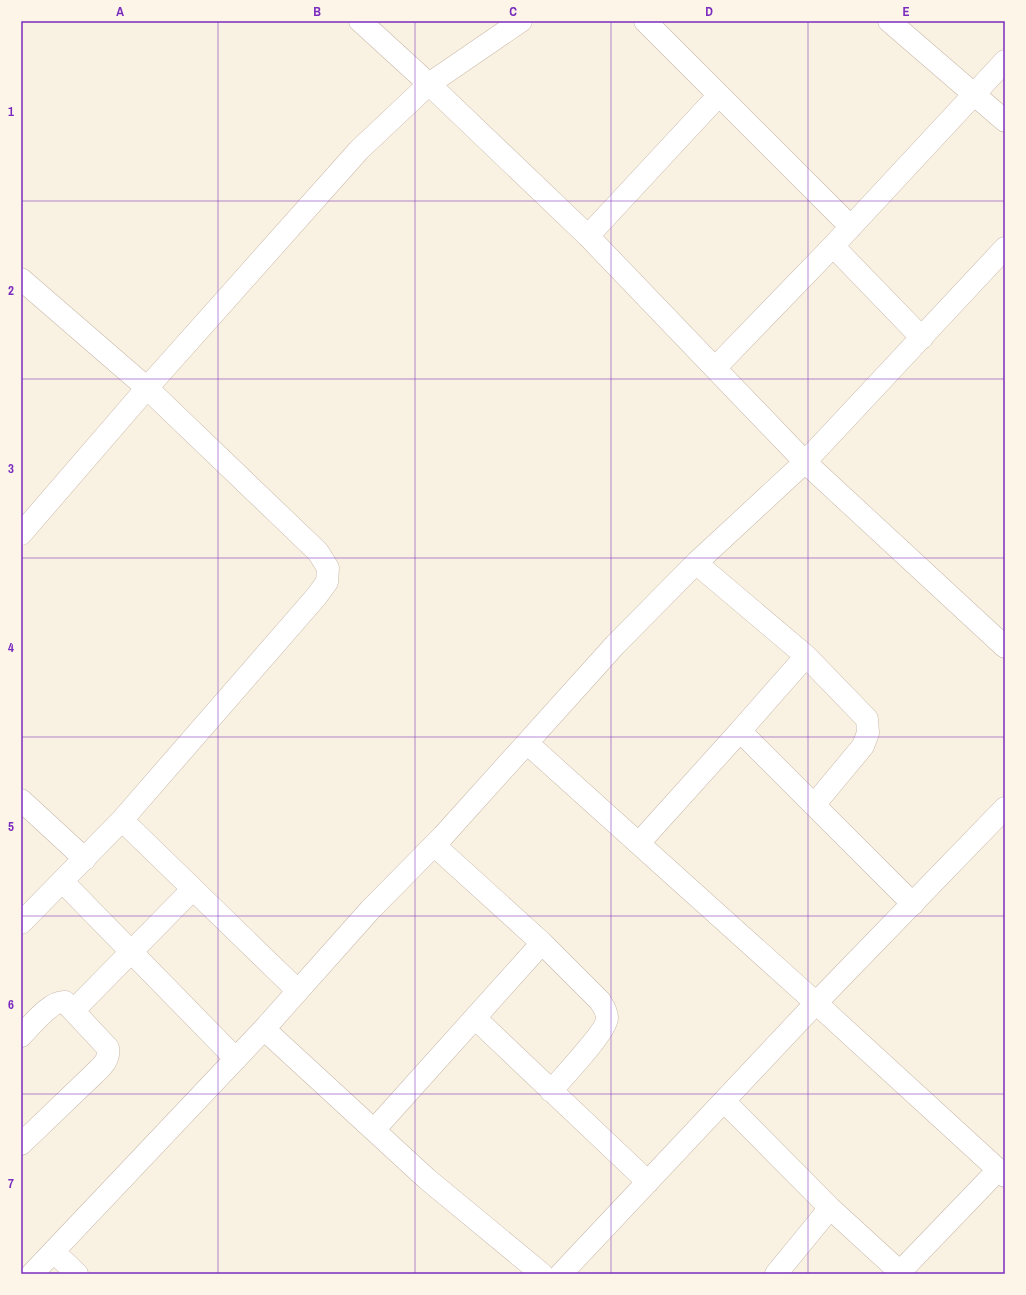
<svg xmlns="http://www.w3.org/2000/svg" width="1026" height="1295" font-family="'Archivo Narrow',sans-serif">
	<rect width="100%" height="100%" fill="#f9f1e2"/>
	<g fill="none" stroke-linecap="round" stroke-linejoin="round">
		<g stroke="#c8b9ab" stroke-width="23">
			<path id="street" d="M 360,21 L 429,84 L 588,236 L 805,462 L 1005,647
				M 645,21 L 851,227
				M 889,21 L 1005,121
				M 588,236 L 719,95
				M 833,246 L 922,338
				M 21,279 L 147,388 L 318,552 L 328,568 L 327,582 L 316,597 L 122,820 L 21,923
				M 715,368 L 833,246 L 1005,61
				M 696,563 L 806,656 L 740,731 L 913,904
				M 806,656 L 867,719 L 868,733 L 863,746 L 814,805
				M 527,743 L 816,1003 L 1005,1176
				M 21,800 L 85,859
				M 122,820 L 298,991
				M 639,843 L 740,731
				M 63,882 L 236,1059
				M 542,943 L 600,1001 C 603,1006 607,1011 607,1018 C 607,1031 562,1078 551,1091
				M 74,1010 L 192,890
				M 475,1018 L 648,1182
				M 264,1029 L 427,1179 L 542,1274
				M 21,1036 C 31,1026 51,1000 65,1002 L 108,1048 C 110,1060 102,1066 94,1074 L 21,1144
				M 724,1101 L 830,1208 L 776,1274
				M 374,1130 L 542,943 L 434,845
				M 830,1208 L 900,1272
				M 54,1252 L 77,1274
				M 32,1274 L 264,1029 L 370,910 L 443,836 L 615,645 L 696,563 L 805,462 L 1005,248
				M 561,1274 L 816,1003 L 1005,808
				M 898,1274 L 998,1170"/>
		</g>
		<g stroke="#cdbbab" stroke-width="23">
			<path id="secondary" d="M 21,534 L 147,388 L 359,150 L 429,84 L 521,21"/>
		</g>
		<use href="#street" stroke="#fff" stroke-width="22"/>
		<use href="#secondary" stroke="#fff" stroke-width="22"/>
	</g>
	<path fill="none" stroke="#7b2cbf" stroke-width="1" stroke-opacity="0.55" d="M 218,21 L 218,1274M 415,21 L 415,1274M 611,21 L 611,1274M 808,21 L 808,1274M 21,201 L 1005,201M 21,379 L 1005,379M 21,558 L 1005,558M 21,737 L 1005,737M 21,916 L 1005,916M 21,1094 L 1005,1094"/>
	<rect width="1026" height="1295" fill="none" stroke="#fcf5e8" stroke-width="44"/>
	<rect x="22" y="22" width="982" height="1251" fill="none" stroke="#7b2cbf" stroke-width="1.5"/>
	<g font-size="13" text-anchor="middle" font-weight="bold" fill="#7b2cbf">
		<text x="120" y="16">A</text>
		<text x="317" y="16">B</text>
		<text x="513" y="16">C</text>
		<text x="709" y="16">D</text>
		<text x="906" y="16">E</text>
		<text x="11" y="116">1</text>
		<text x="11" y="295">2</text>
		<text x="11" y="473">3</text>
		<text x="11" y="652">4</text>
		<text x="11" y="831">5</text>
		<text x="11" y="1009">6</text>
		<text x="11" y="1188">7</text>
	</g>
</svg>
